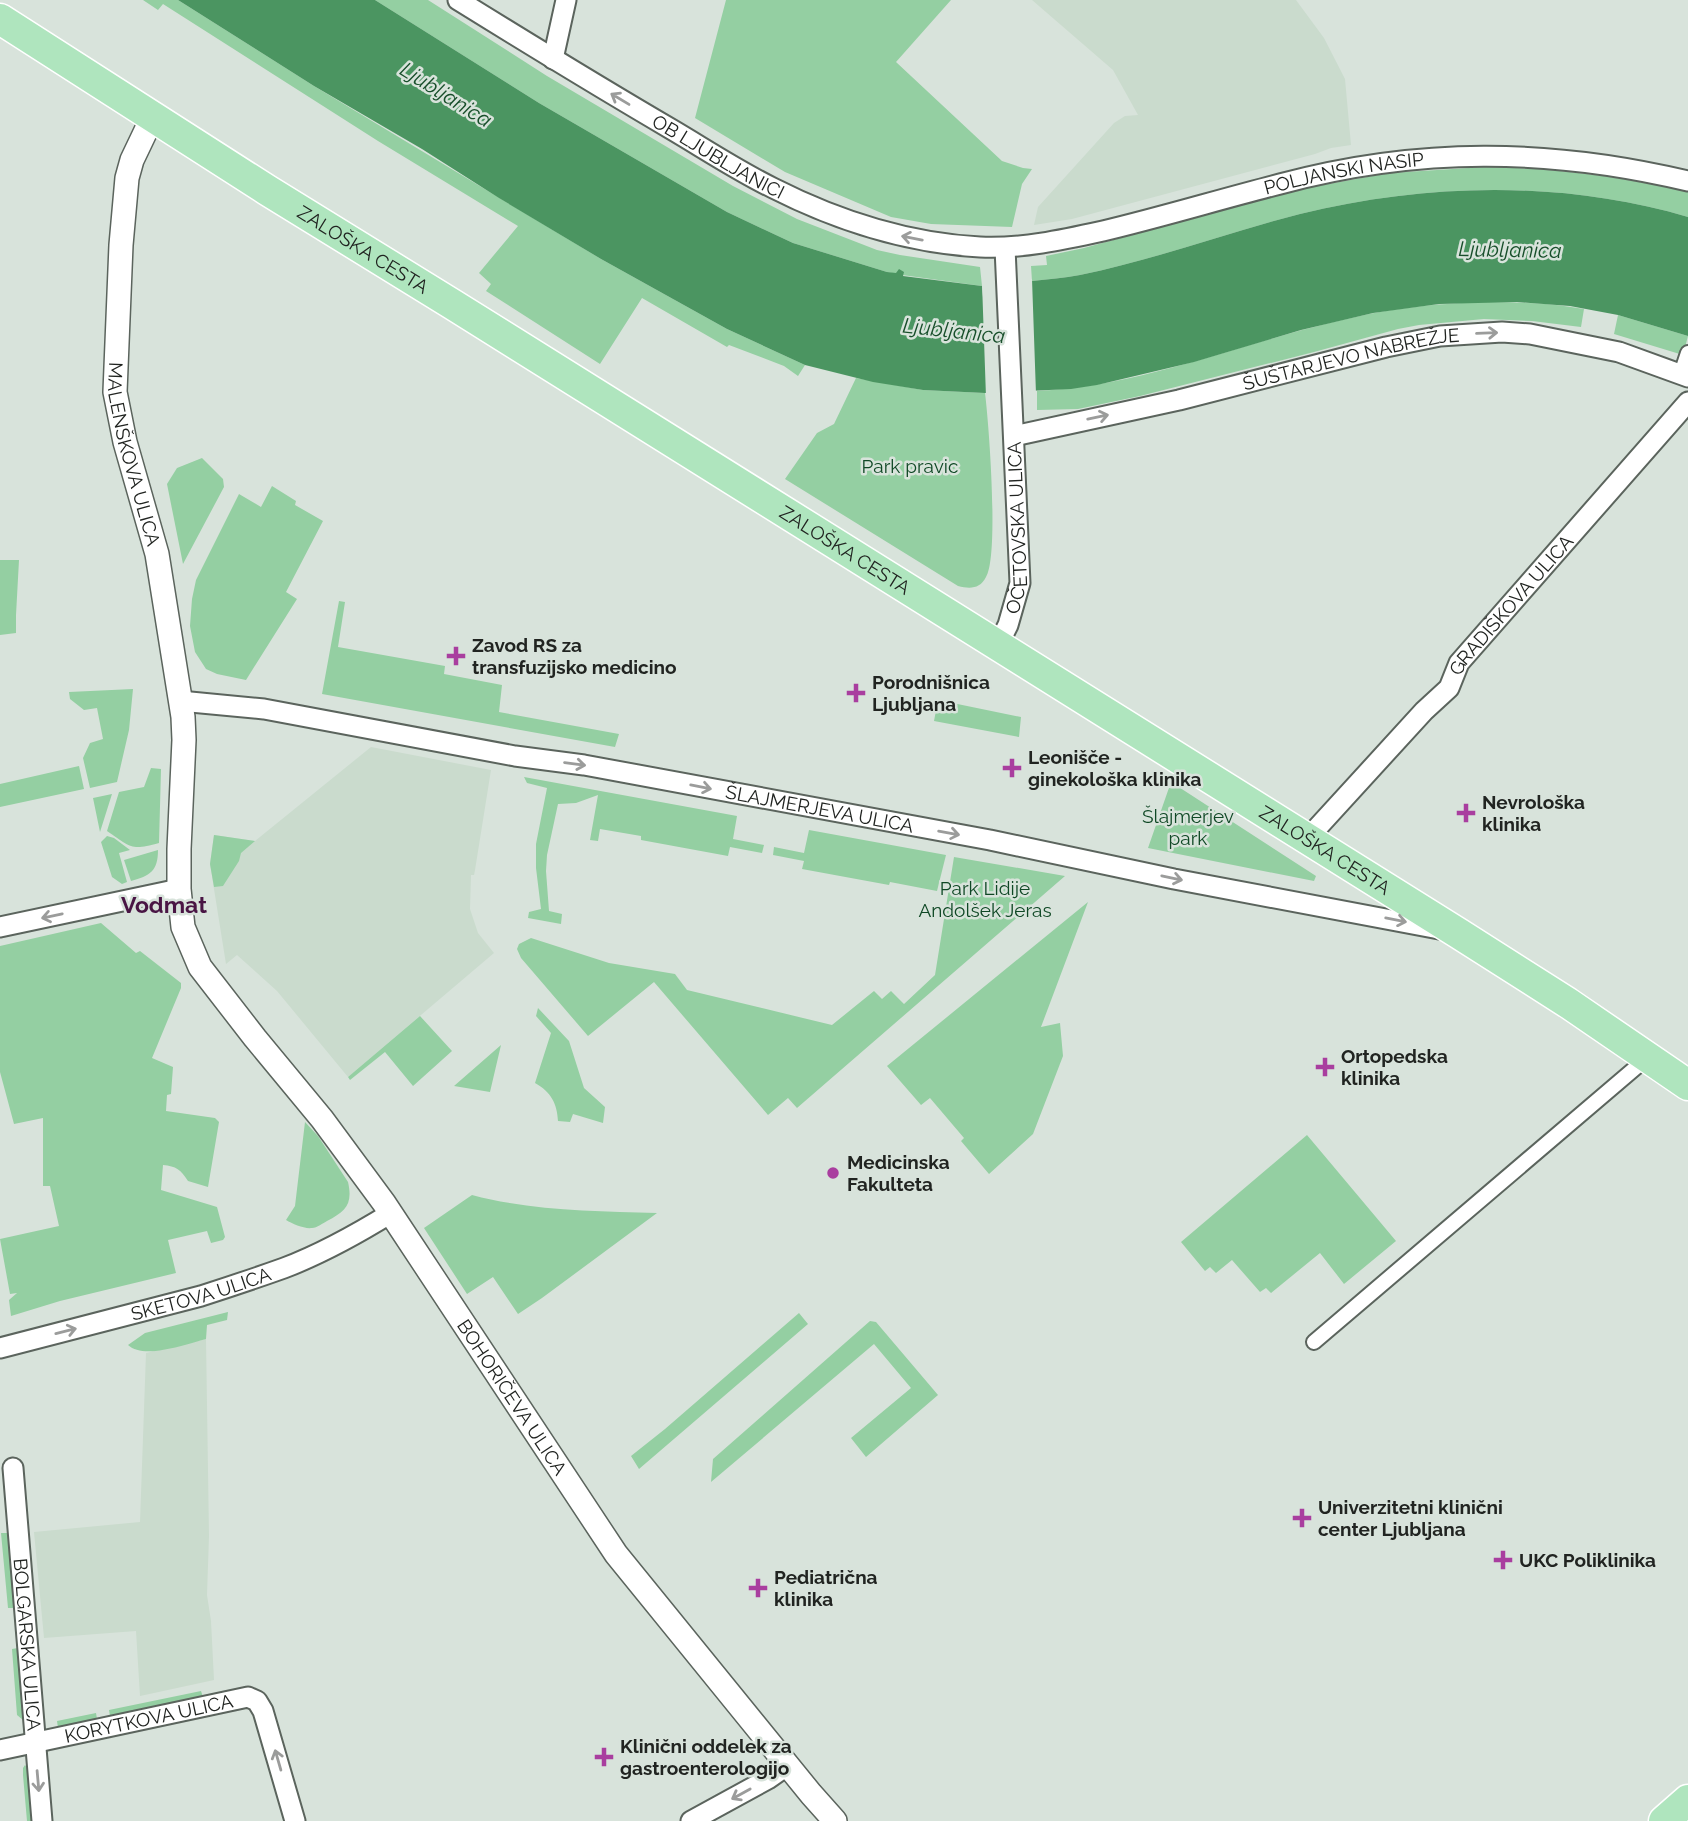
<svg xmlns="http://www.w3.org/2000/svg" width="1688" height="1821" font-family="Raleway,sans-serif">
	<rect width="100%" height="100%" fill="#d8e3db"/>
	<path fill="#cadbcd" d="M 1032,0 L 1296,0 L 1324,38 L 1345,79 L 1351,145 L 1331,148 L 1315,154 L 1072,219 L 1034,225 L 1038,207 L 1114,123 L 1125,116 L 1138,115 L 1113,70 Z
		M 371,747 L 491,770 L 475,870 L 474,875 L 471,875 L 470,909 L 478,933 L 494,953 L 348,1077 L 277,991 L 237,955 L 226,964 L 210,864 L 214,835 L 255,841 Z
		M 206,1339 L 209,1536 L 207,1595 L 211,1621 L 214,1680 L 140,1696 L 136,1631 L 44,1638 L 34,1532 L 140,1522 L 146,1353 Z"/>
	<path fill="#94cfa2" d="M 143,0 L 178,0 L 314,86 L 601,259 L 727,329 L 805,365 L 798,376 L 784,366 L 729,345 L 727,347 L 642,298 L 600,364 L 486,291 L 491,284 L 479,273 L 518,226 L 378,141 L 163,4 L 158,10 Z
		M 375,0 L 428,0 L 547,76 L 733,186 L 797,219 L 877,250 L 900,255 L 980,267 L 982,286 L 902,275 L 887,272 L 793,243 L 727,212 L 539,103 Z
		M 726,0 L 951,0 L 896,62 L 1002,161 L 1023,168 L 1032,169 L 1022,184 L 1012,227 L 931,224 L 891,217 L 785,172 L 695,118 Z
		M 1484,167 C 1555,168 1618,176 1688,192 L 1688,217 C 1562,180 1427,183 1300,214 C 1226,233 1154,260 1080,275 C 1064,278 1048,279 1032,281 L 1031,266 L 1047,265 L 1046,256 L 1084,248 L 1300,189 L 1390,173 Z
		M 1487,302 C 1520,302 1553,303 1584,309 L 1581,327 L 1532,321 L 1484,319 L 1419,325 L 1398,329 L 1314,352 L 1140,396 L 1078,409 L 1037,410 L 1037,391 C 1128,387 1215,354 1302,330 C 1337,321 1372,312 1407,308 C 1434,304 1461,303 1487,302 Z
		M 1618,315 L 1688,336 L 1683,355 L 1614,334 Z
		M 856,378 L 923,390 L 985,393 C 989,424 999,556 986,577 C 980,589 970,589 958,586 L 785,479 L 817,433 L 834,424 Z
		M 202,458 L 223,479 L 224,487 L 183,564 L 167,484 L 177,468 Z
		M 272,486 L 296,501 L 295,505 L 323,521 L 286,592 L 297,599 L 246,680 L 217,674 L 206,669 L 195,652 L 190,626 L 192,599 L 196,580 L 239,494 L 261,507 Z
		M 0,560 L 19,560 L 16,615 L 16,633 L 0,635 Z
		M 339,601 L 345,602 L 338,647 L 445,666 L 444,674 L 502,685 L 499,712 L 619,734 L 615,747 L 322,694 Z
		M 133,689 L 129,730 L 117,782 L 90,788 L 83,758 L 90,743 L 103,739 L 97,708 L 84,710 L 70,699 L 69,692 Z
		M 938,700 L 1021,717 L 1019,737 L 934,721 Z
		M 79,766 L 84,789 L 0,807 L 0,784 Z
		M 151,768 L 161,769 L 159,843 C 130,851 131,847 107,831 L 119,792 L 144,787 Z
		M 524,777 L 737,816 L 733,839 L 764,845 L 762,853 L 730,847 L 728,856 L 641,840 L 641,836 L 600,829 L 598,841 L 590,840 L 598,795 L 576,803 L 558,804 L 547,855 L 546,871 L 549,911 L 562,914 L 561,924 L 528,918 L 529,912 L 541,909 L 536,868 L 536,844 L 547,788 L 527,783 Z
		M 1171,782 L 1316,876 L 1314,881 L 1148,848 Z
		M 112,794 L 100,832 L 93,798 Z
		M 809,830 L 946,855 L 937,891 L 890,882 L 889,885 L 802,869 L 804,861 L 773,855 L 774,847 L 804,853 Z
		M 214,835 L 255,841 L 241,853 L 239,861 L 223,886 L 214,887 L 210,864 Z
		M 107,836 L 114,838 L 130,850 L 119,853 L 127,882 L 122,884 L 112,877 L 101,842 Z
		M 158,850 C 158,871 150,876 131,881 L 124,860 Z
		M 954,857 L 1065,876 L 797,1108 L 788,1098 L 768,1115 L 654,982 L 588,1036 L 521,958 L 517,949 L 519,944 L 531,938 L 609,963 L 675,974 L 687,990 L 832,1025 L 874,991 L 882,999 L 891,991 L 904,1004 L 935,975 Z
		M 1088,902 L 1041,1027 L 1060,1023 L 1063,1056 L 1033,1134 L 989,1174 L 961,1141 L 964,1138 L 930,1098 L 921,1105 L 887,1066 Z
		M 101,923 L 136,953 L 140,951 L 181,983 L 181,988 L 152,1058 L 173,1067 L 171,1094 L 167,1095 L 166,1111 L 215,1118 L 219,1122 L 208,1187 L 188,1181 C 181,1170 176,1166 163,1165 L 161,1190 L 217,1207 L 225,1237 L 223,1240 L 211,1243 L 207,1231 L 168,1240 L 176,1273 L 60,1301 L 11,1316 L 9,1300 L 17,1293 L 10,1294 L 0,1239 L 59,1226 L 50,1186 L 43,1186 L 43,1118 L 14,1124 L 0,1072 L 0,946 Z
		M 538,1008 L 569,1041 L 584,1088 L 605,1107 L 603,1123 L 573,1114 L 570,1122 L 558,1121 C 557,1103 551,1092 535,1083 L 551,1033 L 536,1016 Z
		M 420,1016 L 452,1051 L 413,1086 L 385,1052 L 350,1080 L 348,1077 Z
		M 501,1045 L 490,1092 L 454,1086 Z
		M 305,1122 L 318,1136 L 348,1182 C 353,1204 346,1211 327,1221 C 323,1223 317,1228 312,1228 C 304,1229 293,1224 286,1220 L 295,1206 Z
		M 1307,1135 L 1396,1241 L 1344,1284 L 1320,1253 L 1271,1293 L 1266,1288 L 1260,1292 L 1232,1260 L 1216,1273 L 1210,1267 L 1205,1271 L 1181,1242 Z
		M 472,1195 C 532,1211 595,1211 657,1213 L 542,1298 L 518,1314 L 493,1277 L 467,1294 L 424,1228 Z
		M 228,1312 L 227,1320 L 207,1325 L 206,1339 C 186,1344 144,1360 128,1345 L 145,1333 Z
		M 799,1313 L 808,1324 L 639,1469 L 631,1456 L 665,1429 Z
		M 870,1321 L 876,1322 L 938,1395 L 866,1457 L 851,1438 L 911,1388 L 874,1344 L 711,1482 L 713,1459 Z
		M 1,1533 L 8,1533 L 15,1608 L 8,1608 Z
		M 18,1648 L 25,1714 L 23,1720 L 17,1715 L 12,1649 Z
		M 201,1691 L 203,1697 L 110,1716 L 109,1710 Z
		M 96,1713 L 97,1719 L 58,1728 L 57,1721 Z
		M 25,1765 L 28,1769 L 34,1821 L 27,1821 L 23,1775 L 23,1768 Z"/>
	<path fill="#4b9561" d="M 178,0 L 375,0 L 539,103 L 727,212 L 793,243 L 887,272 L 896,273 L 899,269 L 904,272 L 903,276 L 982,286 L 983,297 L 1032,296 L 1032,281 C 1048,279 1064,278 1080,275 C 1154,260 1226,233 1300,214 C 1427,183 1562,180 1688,217 L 1688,336 L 1618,315 L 1570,306 L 1517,302 L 1439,304 L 1373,313 L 1301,330 L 1194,362 L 1097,385 L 1071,389 L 985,393 L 923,390 L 873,382 L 805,365 L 727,329 L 601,259 L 499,198 L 422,149 L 314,86 Z"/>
	<path fill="#d8e3db" d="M 1030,279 L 1032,279 L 1036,394 L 986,397 L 982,283 L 986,285 L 986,294 L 1029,293 Z"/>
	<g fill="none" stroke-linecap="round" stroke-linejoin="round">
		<g stroke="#5b645d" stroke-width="18">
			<path id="pedestrian" d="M 1681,374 L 1688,353
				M 1314,1342 L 1647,1058"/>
		</g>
		<g stroke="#5b645d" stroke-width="23">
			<g id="minor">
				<path id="s1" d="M 458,0 C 529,44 599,87 671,129 C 705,149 738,171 773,188 C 838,221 907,243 980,247 C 1021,249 1062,240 1103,231 C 1162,217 1221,199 1280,184 C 1418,147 1549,148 1688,181"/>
				<path d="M 553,59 L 566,0"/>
				<path id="s2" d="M 1014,436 L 1179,400 L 1386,347 L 1440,336 L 1502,332 L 1530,334 L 1619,352 L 1688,377"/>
				<path id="s3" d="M 998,645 L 1008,625 L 1020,583 L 1005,248"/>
				<path id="s4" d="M 180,701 L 264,709 L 515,756 L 584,765 L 990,840 L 1174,879 L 1439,929"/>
				<path id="s5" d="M 1307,839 L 1424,711 L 1449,688 L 1459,663 L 1688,402"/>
				<path d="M 0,927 L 179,889"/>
				<path id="s6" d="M 0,1348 L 201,1296 C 229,1287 256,1278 284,1268 C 321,1254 357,1234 391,1213"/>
				<path id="s7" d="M 13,1468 L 42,1821"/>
				<path id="s8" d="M 0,1750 L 248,1697 L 257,1701 L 263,1711 L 295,1821"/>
				<path d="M 691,1821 L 768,1779 L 788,1765"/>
			</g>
		</g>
		<g stroke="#5b645d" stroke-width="26">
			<g id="tertiary">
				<path id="s9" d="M 153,116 L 132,160 L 127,178 L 121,245 L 115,392 L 125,442 L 157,554 L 183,717 L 184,740 L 179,849 L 179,889 L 183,927 L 200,967 L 255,1038 L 322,1119 L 384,1203 L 616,1554 L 811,1794 L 835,1821"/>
			</g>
		</g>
		<g stroke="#fff" stroke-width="33">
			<g id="primary">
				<path id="s10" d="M 0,19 L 267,190 L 452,304 L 1458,933 L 1568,1003 L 1688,1085"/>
				<path d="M 1664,1821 L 1688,1800"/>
			</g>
		</g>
		<use href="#pedestrian" stroke="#fff" stroke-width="14"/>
		<use href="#minor" stroke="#fff" stroke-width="19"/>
		<use href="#tertiary" stroke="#fff" stroke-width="23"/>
		<use href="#primary" stroke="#afe5be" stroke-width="30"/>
	</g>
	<defs><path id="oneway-shaft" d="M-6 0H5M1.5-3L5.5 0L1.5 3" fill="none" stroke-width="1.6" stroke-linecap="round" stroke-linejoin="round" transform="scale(1.75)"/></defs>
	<g stroke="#9b9c9b">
		<use href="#oneway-shaft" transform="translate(620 99) rotate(-149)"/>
		<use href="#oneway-shaft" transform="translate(912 238) rotate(-169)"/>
		<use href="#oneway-shaft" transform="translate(1487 333) rotate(-2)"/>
		<use href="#oneway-shaft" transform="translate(1098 417) rotate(-12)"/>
		<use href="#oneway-shaft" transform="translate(575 764) rotate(8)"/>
		<use href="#oneway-shaft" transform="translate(701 787) rotate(11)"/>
		<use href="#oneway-shaft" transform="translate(949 833) rotate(10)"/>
		<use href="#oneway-shaft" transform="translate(1172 878) rotate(12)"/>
		<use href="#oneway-shaft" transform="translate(52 916) rotate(168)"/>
		<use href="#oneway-shaft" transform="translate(1396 920) rotate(11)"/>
		<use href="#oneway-shaft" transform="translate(66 1331) rotate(-14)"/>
		<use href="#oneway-shaft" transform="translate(278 1760) rotate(-106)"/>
		<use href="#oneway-shaft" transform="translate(38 1781) rotate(85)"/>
		<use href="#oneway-shaft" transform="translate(741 1794) rotate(151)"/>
	</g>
	<g fill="#a93e9f" stroke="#d8e3db" stroke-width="2.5">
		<path d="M452.5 645.5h7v7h7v7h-7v7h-7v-7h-7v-7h7z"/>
		<path d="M852.5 682.5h7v7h7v7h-7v7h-7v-7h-7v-7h7z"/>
		<path d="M1008.5 757.5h7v7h7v7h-7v7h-7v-7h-7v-7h7z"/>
		<path d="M1462.5 802.5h7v7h7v7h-7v7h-7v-7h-7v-7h7z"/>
		<path d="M1321.5 1056.5h7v7h7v7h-7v7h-7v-7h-7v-7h7z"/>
		<circle cx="833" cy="1173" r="7"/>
		<path d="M1298.5 1507.5h7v7h7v7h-7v7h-7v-7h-7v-7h7z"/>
		<path d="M1499.5 1549.5h7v7h7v7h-7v7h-7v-7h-7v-7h7z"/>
		<path d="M754.5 1577.5h7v7h7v7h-7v7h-7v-7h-7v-7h7z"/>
		<path d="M600.5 1746.5h7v7h7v7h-7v7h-7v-7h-7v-7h7z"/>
	</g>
	<g text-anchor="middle" stroke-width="5" stroke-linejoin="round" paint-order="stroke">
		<g font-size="19" fill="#212421" stroke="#d8e3db">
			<text dy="7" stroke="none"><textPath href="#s1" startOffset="304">OB LJUBLJANICI</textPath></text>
			<text dy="7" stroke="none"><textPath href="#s1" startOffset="956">POLJANSKI NASIP</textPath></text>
			<text dy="7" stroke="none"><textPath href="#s10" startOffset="430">ZALOŠKA CESTA</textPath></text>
			<text dy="7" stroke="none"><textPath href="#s2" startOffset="346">ŠUŠTARJEVO NABREŽJE</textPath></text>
			<text dy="7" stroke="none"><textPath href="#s9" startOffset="346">MALENŠKOVA ULICA</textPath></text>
			<text dy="7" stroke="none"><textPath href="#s3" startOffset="121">OČETOVSKA ULICA</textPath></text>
			<text dy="7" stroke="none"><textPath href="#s10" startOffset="998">ZALOŠKA CESTA</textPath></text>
			<text dy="7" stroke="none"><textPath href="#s5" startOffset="312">GRADIŠKOVA ULICA</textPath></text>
			<text dy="7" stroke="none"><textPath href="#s4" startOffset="649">ŠLAJMERJEVA ULICA</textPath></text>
			<text dy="7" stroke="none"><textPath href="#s10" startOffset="1564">ZALOŠKA CESTA</textPath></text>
			<text dy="7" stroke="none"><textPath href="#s6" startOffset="208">SKETOVA ULICA</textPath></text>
			<text dy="7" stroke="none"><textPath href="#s9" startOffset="1400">BOHORIČEVA ULICA</textPath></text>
			<text dy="7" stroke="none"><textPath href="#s7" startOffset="177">BOLGARSKA ULICA</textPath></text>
			<text dy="7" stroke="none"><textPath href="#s8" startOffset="152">KORYTKOVA ULICA</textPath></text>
		</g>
		<g font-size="19" fill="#0f4825" stroke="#d8e3db">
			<text x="910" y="473">Park pravic</text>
			<text x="1188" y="823">Šlajmerjev<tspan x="1188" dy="22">park</tspan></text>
			<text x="985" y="895">Park Lidije<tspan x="985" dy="22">Andolšek Jeras</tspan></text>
		</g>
		<g font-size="19" font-weight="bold" fill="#212421" stroke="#d8e3db" text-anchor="start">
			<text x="472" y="652">Zavod RS za<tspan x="472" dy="22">transfuzijsko medicino</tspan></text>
			<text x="872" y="689">Porodnišnica<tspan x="872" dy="22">Ljubljana</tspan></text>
			<text x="1028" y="764">Leonišče -<tspan x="1028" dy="22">ginekološka klinika</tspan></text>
			<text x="1482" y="809">Nevrološka<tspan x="1482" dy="22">klinika</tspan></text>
			<text x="1341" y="1063">Ortopedska<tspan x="1341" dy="22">klinika</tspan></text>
			<text x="847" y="1169">Medicinska<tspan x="847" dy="22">Fakulteta</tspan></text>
			<text x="1318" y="1514">Univerzitetni klinični<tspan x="1318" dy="22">center Ljubljana</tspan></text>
			<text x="1519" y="1567">UKC Poliklinika</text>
			<text x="774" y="1584">Pediatrična<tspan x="774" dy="22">klinika</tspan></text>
			<text x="620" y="1753">Klinični oddelek za<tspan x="620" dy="22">gastroenterologijo</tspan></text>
		</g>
		<g font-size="21" font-style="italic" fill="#184f2b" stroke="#d8e3db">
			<text transform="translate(446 95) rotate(32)" y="7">Ljubljanica</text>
			<text transform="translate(1510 250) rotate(1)" y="7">Ljubljanica</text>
			<text transform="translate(954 331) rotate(6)" y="7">Ljubljanica</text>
		</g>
		<g font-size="23" font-weight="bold" fill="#491544" stroke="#d8e3db">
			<text x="164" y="913">Vodmat</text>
		</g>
	</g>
</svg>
